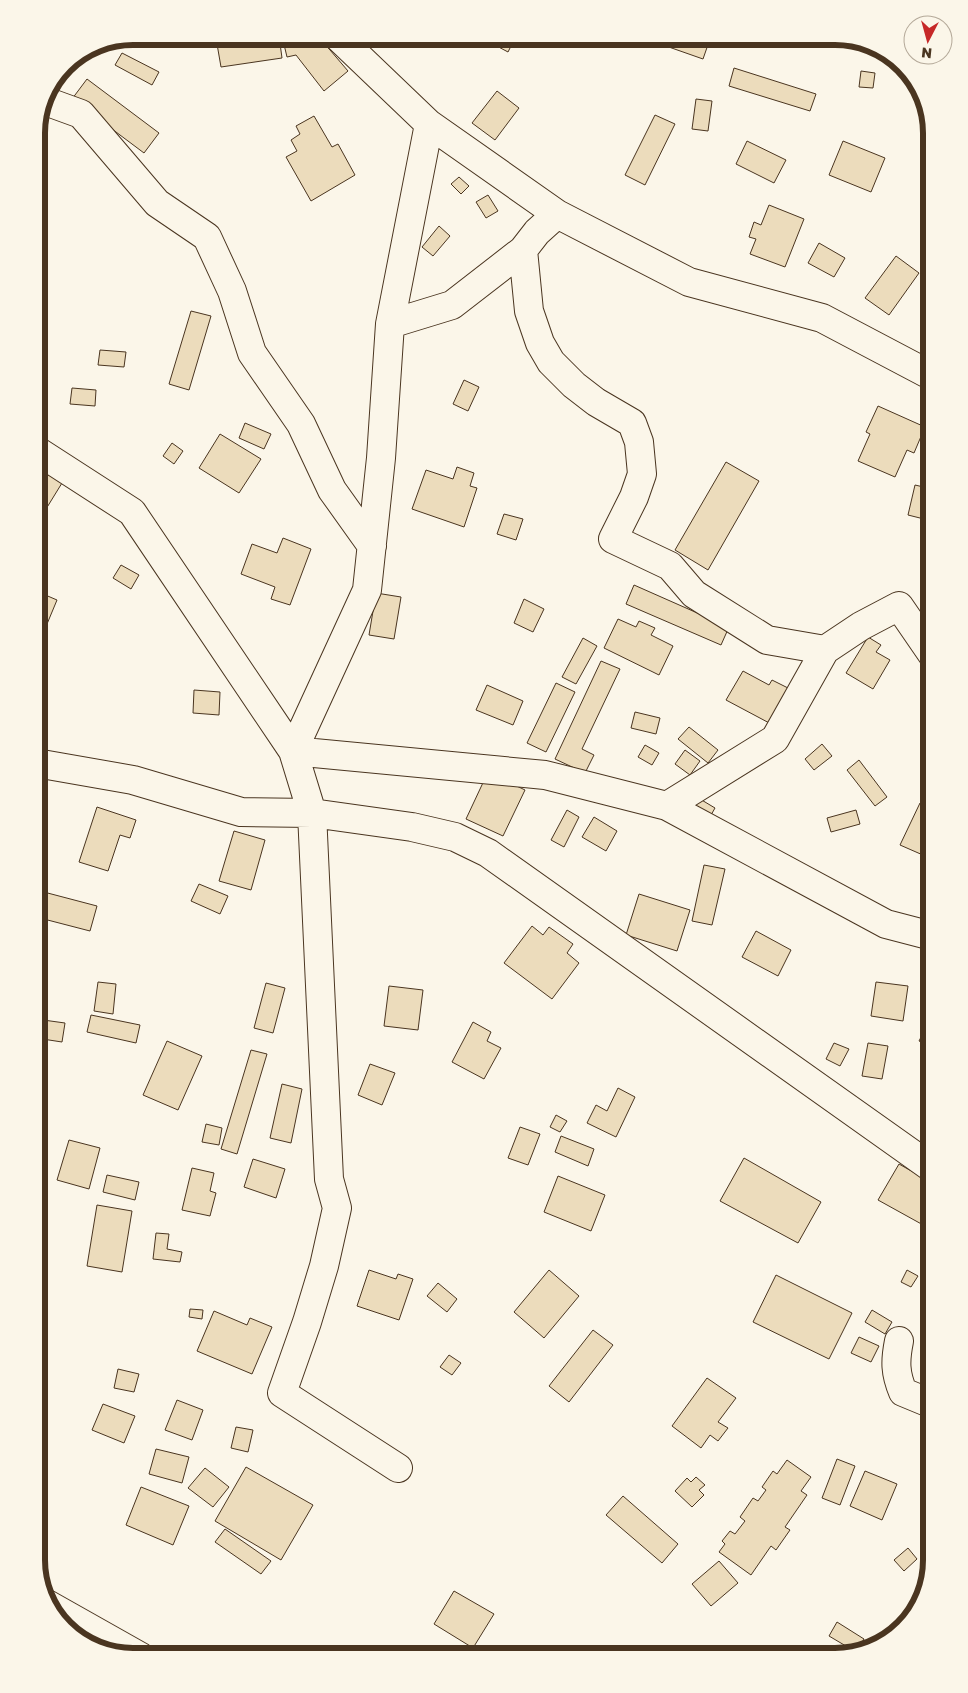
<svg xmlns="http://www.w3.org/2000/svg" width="968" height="1693" font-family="'Golos Text',sans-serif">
	<rect width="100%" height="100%" fill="#fbf6e9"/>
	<path fill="#ecdcbc" stroke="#4a3520" d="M 262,36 L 279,36 L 282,58 L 221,67 L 217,44 Z
		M 282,36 L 318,36 L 348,71 L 324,91 L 296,55 L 287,57 Z
		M 478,36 L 516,36 L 508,52 Z
		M 647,36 L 711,36 L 703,59 L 646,39 Z
		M 122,53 L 159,72 L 152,85 L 115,65 Z
		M 734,68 L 816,94 L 810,111 L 729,86 Z
		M 861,71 L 875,73 L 873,88 L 859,87 Z
		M 87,79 L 159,133 L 144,153 L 72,99 Z
		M 497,91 L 519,108 L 495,140 L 472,123 Z
		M 696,99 L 712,101 L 708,131 L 692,129 Z
		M 655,115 L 675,124 L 645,185 L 625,175 Z
		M 314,116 L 332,147 L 338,144 L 355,175 L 311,201 L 286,157 L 297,151 L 291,140 L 300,134 L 296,126 Z
		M 747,141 L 786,160 L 774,183 L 736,164 Z
		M 843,141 L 885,158 L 871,192 L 829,175 Z
		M 459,177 L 469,186 L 461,194 L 451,184 Z
		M 488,195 L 498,211 L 486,218 L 476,202 Z
		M 769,205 L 804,219 L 785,267 L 750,254 L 756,239 L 749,237 L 754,222 L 761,225 Z
		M 439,226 L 450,236 L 433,256 L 422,247 Z
		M 819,243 L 845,258 L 834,277 L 808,263 Z
		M 896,256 L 919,273 L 889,315 L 865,298 Z
		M 191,311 L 211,316 L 189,390 L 169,384 Z
		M 100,350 L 126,352 L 124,367 L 98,365 Z
		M 464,380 L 479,387 L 468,411 L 453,404 Z
		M 72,388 L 96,390 L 95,406 L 70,404 Z
		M 878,406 L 925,427 L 914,453 L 907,450 L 895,477 L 858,461 L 870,434 L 866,432 Z
		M 245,423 L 271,434 L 264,449 L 239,438 Z
		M 220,434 L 261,459 L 239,493 L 199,468 Z
		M 172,443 L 183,451 L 174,464 L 163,456 Z
		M 726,462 L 759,481 L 708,570 L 675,550 Z
		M 927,463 L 932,464 L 932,478 L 922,474 Z
		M 36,467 L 62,483 L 38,522 L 36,521 Z
		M 457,467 L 474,473 L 470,486 L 477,488 L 464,527 L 412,509 L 426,470 L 453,479 Z
		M 915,485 L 932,489 L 932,521 L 908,515 Z
		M 504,514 L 523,519 L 516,540 L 497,534 Z
		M 283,538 L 311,549 L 290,605 L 271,599 L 275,587 L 241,574 L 252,544 L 277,553 Z
		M 121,565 L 139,575 L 131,589 L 113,578 Z
		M 634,585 L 729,627 L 721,645 L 626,604 Z
		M 36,591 L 57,600 L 42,636 L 36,633 Z
		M 376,593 L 401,597 L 394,639 L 369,635 Z
		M 524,599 L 544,609 L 533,632 L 514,623 Z
		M 618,619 L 636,627 L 639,621 L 655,628 L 651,635 L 673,646 L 659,675 L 604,648 Z
		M 868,637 L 881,645 L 876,652 L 890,660 L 873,689 L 846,673 Z
		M 583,638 L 597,646 L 576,684 L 562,677 Z
		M 601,661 L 620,669 L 582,749 L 594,755 L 585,773 L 555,759 Z
		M 743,671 L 769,685 L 772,680 L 792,690 L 773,725 L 726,700 Z
		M 556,683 L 575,692 L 546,752 L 527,743 Z
		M 487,685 L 523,701 L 513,725 L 476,710 Z
		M 194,690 L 220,692 L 219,715 L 193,713 Z
		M 635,712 L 660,718 L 656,734 L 631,728 Z
		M 689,727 L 718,750 L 708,763 L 678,739 Z
		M 822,744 L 832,756 L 814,770 L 805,759 Z
		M 645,745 L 659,753 L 652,765 L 638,757 Z
		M 685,750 L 700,761 L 690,775 L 675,764 Z
		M 859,760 L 887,797 L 875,806 L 847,770 Z
		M 488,772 L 525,790 L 503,836 L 466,819 Z
		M 700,799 L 715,808 L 707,822 L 691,812 Z
		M 920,803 L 932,809 L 932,859 L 900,845 Z
		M 97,807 L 136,820 L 130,838 L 120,835 L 108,871 L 79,862 Z
		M 567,810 L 579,817 L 564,847 L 551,840 Z
		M 856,810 L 860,824 L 831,832 L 827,818 Z
		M 594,817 L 617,831 L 606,851 L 582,837 Z
		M 234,831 L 265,840 L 251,890 L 219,881 Z
		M 704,865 L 725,869 L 712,925 L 692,921 Z
		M 199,884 L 228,896 L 220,914 L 191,901 Z
		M 40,891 L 97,906 L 90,931 L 36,917 L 36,906 Z
		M 639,894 L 690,910 L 677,951 L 626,935 Z
		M 532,926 L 543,935 L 549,927 L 573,944 L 567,953 L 579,963 L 552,999 L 504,963 Z
		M 756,931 L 791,950 L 778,976 L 742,957 Z
		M 98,982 L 116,984 L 113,1014 L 94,1011 Z
		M 876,982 L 908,986 L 903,1021 L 871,1016 Z
		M 266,983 L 285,988 L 273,1033 L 254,1028 Z
		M 389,986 L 423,990 L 418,1030 L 384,1026 Z
		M 91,1015 L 140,1025 L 136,1043 L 87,1032 Z
		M 932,1016 L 932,1047 L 919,1041 Z
		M 36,1019 L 65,1023 L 62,1042 L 36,1038 Z
		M 473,1022 L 491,1032 L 487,1041 L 501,1048 L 484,1079 L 452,1062 Z
		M 167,1041 L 202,1056 L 178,1110 L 143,1095 Z
		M 834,1043 L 849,1049 L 840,1066 L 826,1059 Z
		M 868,1043 L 888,1046 L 882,1079 L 862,1076 Z
		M 251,1050 L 267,1054 L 237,1154 L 221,1149 Z
		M 370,1064 L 395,1073 L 382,1105 L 358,1095 Z
		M 282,1084 L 302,1089 L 291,1143 L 270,1138 Z
		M 618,1088 L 635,1097 L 616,1137 L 587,1123 L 596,1105 L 607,1111 Z
		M 556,1115 L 567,1121 L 560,1132 L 550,1127 Z
		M 206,1124 L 222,1128 L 219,1145 L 202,1142 Z
		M 520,1127 L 540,1134 L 528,1165 L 508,1158 Z
		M 561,1136 L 594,1149 L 588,1166 L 555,1152 Z
		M 69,1140 L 100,1148 L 89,1189 L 57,1180 Z
		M 744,1158 L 821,1202 L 798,1243 L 720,1201 Z
		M 253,1159 L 285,1169 L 276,1198 L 244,1187 Z
		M 899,1164 L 929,1181 L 921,1196 L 932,1202 L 932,1215 L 925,1226 L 878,1200 Z
		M 192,1168 L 214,1173 L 210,1191 L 216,1193 L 210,1216 L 182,1210 Z
		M 107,1175 L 139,1182 L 135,1200 L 103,1192 Z
		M 558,1176 L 605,1195 L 591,1231 L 544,1212 Z
		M 97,1205 L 132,1211 L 122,1272 L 87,1266 Z
		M 156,1233 L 169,1234 L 167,1249 L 182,1252 L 180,1262 L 153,1259 Z
		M 369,1270 L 396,1279 L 398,1274 L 413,1279 L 399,1320 L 357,1306 Z
		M 549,1270 L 579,1296 L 544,1338 L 514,1312 Z
		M 907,1270 L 918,1276 L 911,1287 L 901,1282 Z
		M 776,1275 L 852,1313 L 829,1359 L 753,1322 Z
		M 438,1283 L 457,1299 L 447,1312 L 427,1296 Z
		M 190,1309 L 203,1310 L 202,1319 L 189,1317 Z
		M 872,1310 L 892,1322 L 885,1334 L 865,1322 Z
		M 214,1311 L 247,1325 L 250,1318 L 272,1327 L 252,1374 L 197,1351 Z
		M 593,1330 L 613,1345 L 569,1402 L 549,1386 Z
		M 859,1337 L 879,1346 L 871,1362 L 851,1353 Z
		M 449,1355 L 461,1363 L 452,1375 L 440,1367 Z
		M 118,1369 L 139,1374 L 134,1392 L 114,1388 Z
		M 707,1378 L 736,1398 L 718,1422 L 728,1428 L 718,1441 L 710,1435 L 701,1448 L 672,1426 Z
		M 177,1400 L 203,1410 L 192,1440 L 165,1430 Z
		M 103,1404 L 135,1416 L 124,1443 L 92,1430 Z
		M 236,1427 L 253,1430 L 248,1452 L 231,1448 Z
		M 156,1449 L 189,1457 L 182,1483 L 149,1474 Z
		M 837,1459 L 855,1466 L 840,1505 L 822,1498 Z
		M 787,1460 L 811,1477 L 801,1491 L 807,1495 L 785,1527 L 790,1530 L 776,1550 L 771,1546 L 751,1575 L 719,1552 L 725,1544 L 722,1541 L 730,1531 L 735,1534 L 745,1521 L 740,1517 L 753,1498 L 758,1501 L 766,1490 L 762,1487 L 773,1471 L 777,1474 Z
		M 246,1467 L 313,1505 L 281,1560 L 215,1521 Z
		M 205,1468 L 229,1487 L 213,1507 L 188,1488 Z
		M 865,1471 L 897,1484 L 882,1520 L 850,1506 Z
		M 696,1477 L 705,1485 L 699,1490 L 704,1495 L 692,1507 L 675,1491 L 687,1478 L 691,1482 Z
		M 141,1487 L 189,1506 L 173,1545 L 126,1525 Z
		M 623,1496 L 678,1544 L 662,1563 L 606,1515 Z
		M 225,1529 L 271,1561 L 261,1574 L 215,1542 Z
		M 908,1548 L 917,1559 L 904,1571 L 894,1560 Z
		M 719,1561 L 738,1583 L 711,1606 L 692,1584 Z
		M 454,1591 L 494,1614 L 473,1648 L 434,1624 Z
		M 837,1622 L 864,1639 L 856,1652 L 829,1636 Z
		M 802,1648 L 817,1657 L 797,1657 Z"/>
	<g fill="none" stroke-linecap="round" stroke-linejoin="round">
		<g stroke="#4a3520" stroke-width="30">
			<path id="minor" d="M 337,36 L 429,124 L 557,214 L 689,282 L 822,318 L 932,376
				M 48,102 L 81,114 L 157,203 L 207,237 L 232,291 L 252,353 L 301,424 L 332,490 L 372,546
				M 523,250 L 529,311 L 540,343 L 551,362 L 574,385 L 596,402 L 632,423 L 639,442 L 642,474 L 634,497 L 613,539 L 670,566 L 694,594 L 767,640 L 825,650
				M 390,324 L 452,305 L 523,250 L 537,232 L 557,214
				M 36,450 L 132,512 L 293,751 L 312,813 L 329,1179 L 337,1208 L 324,1266 L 307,1322 L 282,1393 L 398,1468
				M 293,751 L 545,775 L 667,806 L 886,924 L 932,936
				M 293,751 L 367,590 L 381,458 L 390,324 L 429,124
				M 36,763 L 133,780 L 241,812 L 312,813 L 412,827 L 455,837 L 488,853 L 932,1168
				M 667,806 L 775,739 L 825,650 L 861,626 L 899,606 L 932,654
				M 899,1341 C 895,1361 895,1373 903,1392 L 932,1404
				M 47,1604 L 141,1657"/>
		</g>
		<use href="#minor" stroke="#fbf6e9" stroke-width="28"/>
	</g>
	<path d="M0 0H968V1693H0ZM133 45H835A88 88 0 0 1 923 133V1560A88 88 0 0 1 835 1648H133A88 88 0 0 1 45 1560V133A88 88 0 0 1 133 45Z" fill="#fbf6e9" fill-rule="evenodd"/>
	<path fill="none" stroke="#4a3520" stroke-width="6" d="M133 45H835A88 88 0 0 1 923 133V1560A88 88 0 0 1 835 1648H133A88 88 0 0 1 45 1560V133A88 88 0 0 1 133 45Z"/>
	<g transform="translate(928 40) rotate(186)"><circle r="24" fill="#fbf6e9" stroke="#b4a999"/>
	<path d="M0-4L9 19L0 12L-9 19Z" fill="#c62828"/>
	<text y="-8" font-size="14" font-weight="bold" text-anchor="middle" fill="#4a3520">N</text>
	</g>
</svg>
